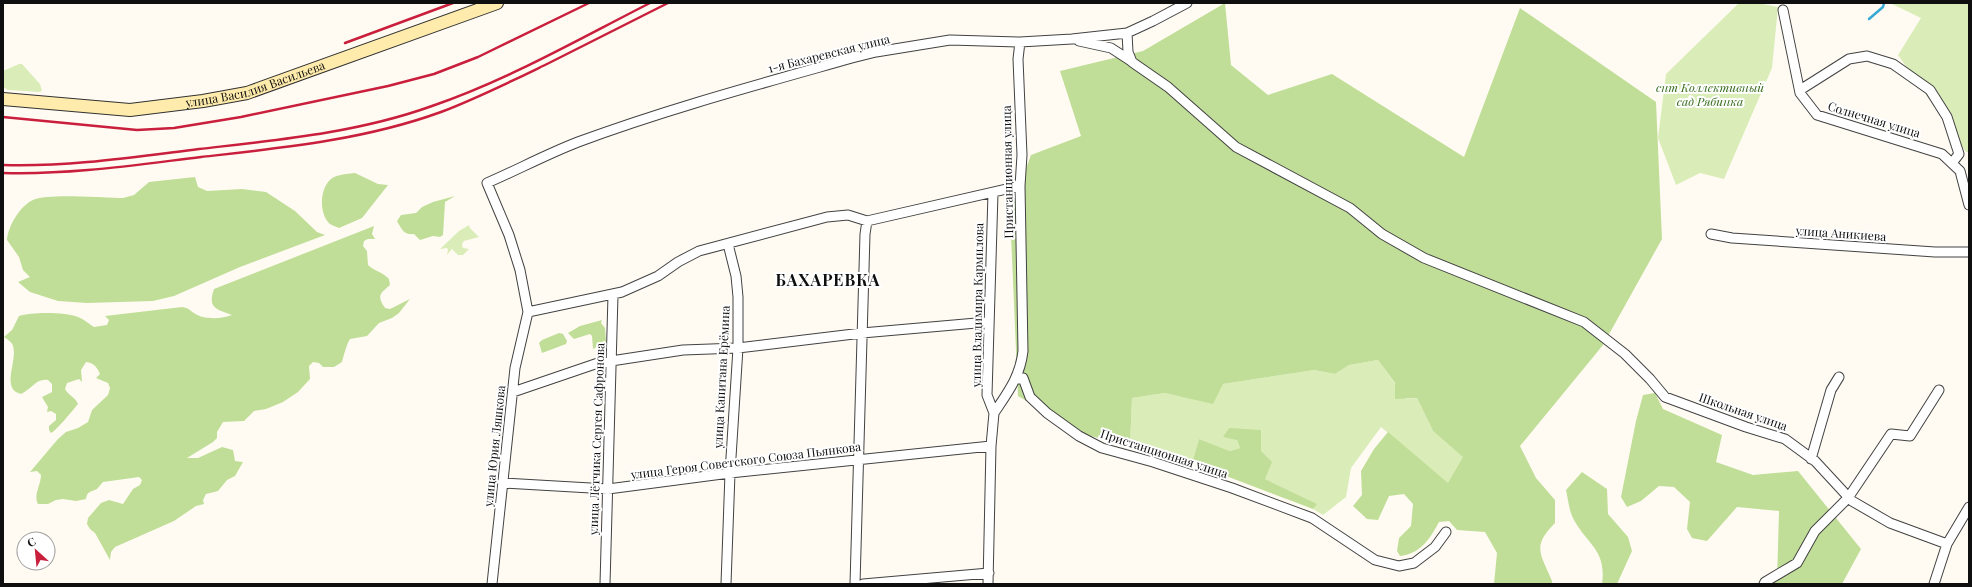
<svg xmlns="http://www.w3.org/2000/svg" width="1972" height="587" font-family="'Playfair Display',serif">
	<rect width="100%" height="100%" fill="#fffbf2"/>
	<path fill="#daedb8" d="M 1739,3 L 1758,3 L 1778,7 L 1772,68 L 1724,179 L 1700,173 L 1676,185 L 1658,138 L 1666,74 Z
		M 1890,3 L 1969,3 L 1969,152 L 1966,152 L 1898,55 L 1921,18 Z
		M 19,64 L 22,64 L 40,84 L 42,91 L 39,92 L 8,90 L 3,87 L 3,71 Z
		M 469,225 L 470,228 L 479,237 L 464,241 L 462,244 L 463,248 L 469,249 L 463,255 L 458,255 L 452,249 L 447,255 L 448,250 L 447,248 L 440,249 L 459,231 Z
		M 1378,360 L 1406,399 L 1417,398 L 1433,431 L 1464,457 L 1448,484 L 1381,427 L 1351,468 L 1346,497 L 1323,515 L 1313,509 L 1316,504 L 1265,479 L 1260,445 L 1237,440 L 1240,448 L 1230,451 L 1199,439 L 1192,463 L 1148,454 L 1130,446 L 1132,398 L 1165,393 L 1179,396 L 1223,384 L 1314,370 L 1335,374 L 1349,365 Z"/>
	<path fill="#c0de97" d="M 1225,3 L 1231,65 L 1268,95 L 1332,74 L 1464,157 L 1520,8 L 1656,102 L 1662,239 L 1603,345 L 1520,446 L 1536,478 L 1555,500 L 1555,523 C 1531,547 1541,554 1552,581 L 1552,584 L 1494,584 L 1497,553 L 1485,532 L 1457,530 L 1449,521 L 1439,522 C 1430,539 1420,554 1400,556 L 1397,551 L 1399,538 L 1411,526 L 1413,504 L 1404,494 L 1389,496 L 1378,520 L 1367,519 L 1353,506 L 1362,495 L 1361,471 L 1374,449 L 1388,432 L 1448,483 L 1463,457 L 1433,431 L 1417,398 L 1395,399 L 1395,383 L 1378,360 L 1349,365 L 1335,374 L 1314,370 L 1223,384 L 1213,404 L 1165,393 L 1132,398 L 1130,446 L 1083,434 L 1018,396 L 1010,212 L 1031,155 L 1081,136 L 1060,71 L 1143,51 Z
		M 355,173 L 378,184 L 388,185 L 362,218 L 339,228 C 335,226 330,225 328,222 C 319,211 320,188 331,179 C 338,174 347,174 355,173 Z
		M 195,177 L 198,187 L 207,191 L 242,189 L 266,192 L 295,211 L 317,232 L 325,235 L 240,267 L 174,296 L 153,301 L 87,303 L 58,301 L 30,292 L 18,282 L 30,277 L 23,270 L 19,257 L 7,240 C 8,226 20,206 33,200 C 47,193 105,198 123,198 L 134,195 L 149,182 Z
		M 455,196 L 445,202 L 443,235 L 440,237 L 433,236 L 420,240 L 414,234 C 404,235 402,230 397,221 L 401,215 L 416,213 L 422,207 L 433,202 Z
		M 374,226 L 372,234 L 375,239 L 368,239 L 364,241 L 363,246 L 367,251 L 368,265 C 374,271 383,272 389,279 L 390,285 C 381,293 376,295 385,308 L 390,309 L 410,299 L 399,313 L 392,318 L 379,323 L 367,336 L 350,339 C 347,343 343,358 342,362 L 334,367 L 323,367 L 319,363 L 313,362 L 309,366 L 310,379 L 298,392 L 283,402 L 266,409 L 254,411 L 244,421 L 223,422 L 217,432 L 217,438 L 213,442 L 187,458 L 198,458 L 222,447 L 233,450 L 235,461 L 243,462 L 235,476 L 227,480 L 218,491 L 206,494 L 203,500 L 204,504 L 196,506 L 174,521 L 115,547 L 111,552 L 110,560 L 95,533 L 90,529 L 87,524 L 88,518 L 101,503 L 109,500 L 123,504 L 133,489 L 140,485 L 142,480 L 139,477 L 103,482 L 97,489 C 91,492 87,491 86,499 L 76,501 L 63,499 L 56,500 L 48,504 L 38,504 C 33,495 41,485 41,475 L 37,471 L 30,472 L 58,439 L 66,432 L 78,428 L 88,422 L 92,410 L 108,395 L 110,388 L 108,383 L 96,378 L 100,374 C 97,367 94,363 86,362 L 81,370 L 82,382 L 79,379 L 67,383 L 65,389 C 68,395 75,397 78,404 C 73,410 57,430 51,433 L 49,430 L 49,426 L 56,420 L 56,414 L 51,411 L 47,412 L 48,407 L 42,397 L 52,392 L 52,384 L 48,380 C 36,378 32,389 21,394 C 0,389 18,361 13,346 C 12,342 8,340 4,337 L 12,330 L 19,316 C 32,312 65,312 78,317 C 84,319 89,324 94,327 L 107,325 L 109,320 L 105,316 L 182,307 C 189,308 189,310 194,313 C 203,320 222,319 232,315 C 217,309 207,309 214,289 Z
		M 602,320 L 601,323 L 605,328 L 606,342 L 593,349 L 592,336 L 590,334 L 574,339 L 568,333 L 580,326 Z
		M 559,333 L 563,334 L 567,341 L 566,344 L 542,353 L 539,343 L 542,340 Z
		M 1655,393 L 1663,409 L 1722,435 L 1716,462 L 1753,475 L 1798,471 L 1861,549 L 1842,584 L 1771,584 L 1777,581 L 1779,511 L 1737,507 L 1707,541 L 1692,538 L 1687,529 L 1690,502 L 1674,487 L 1659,486 L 1641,501 L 1627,507 L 1621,497 L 1636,421 L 1643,395 Z
		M 1229,428 L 1261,430 L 1261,451 L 1272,462 L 1265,479 L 1317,504 L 1313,509 L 1192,463 L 1199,439 L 1230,451 L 1240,448 L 1237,440 L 1223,437 Z
		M 1582,472 L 1607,489 L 1608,514 L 1628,537 L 1632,551 L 1617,584 L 1602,584 C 1607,549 1586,544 1573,518 C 1569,510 1568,499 1566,490 Z"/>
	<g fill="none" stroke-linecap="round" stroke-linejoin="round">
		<path stroke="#36a9d5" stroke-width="2.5" d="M 1869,19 L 1883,7 L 1884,3"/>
		<g stroke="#424242" stroke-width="11">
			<path id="street" d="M 1783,10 L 1800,93 L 1817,115 L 1942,154 L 1960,171 L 1969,205
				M 1127,33 L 1128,52 L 1132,62 L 1168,87 L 1236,147 L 1350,208 L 1382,234 L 1424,258 L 1584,322 L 1625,354 L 1650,379 L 1665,397 L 1746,427 L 1785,439 L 1815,461 L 1852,501 L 1890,523 L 1947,544
				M 1079,41 L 1111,48 L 1131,61
				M 1800,90 L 1849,59 L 1867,56 L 1893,64 L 1930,90 L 1947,117 L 1959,154 L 1952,163
				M 1711,234 L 1732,238 L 1935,252 L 1969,252
				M 528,312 L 622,292 L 658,276 L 678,262 L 699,251 L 827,217 L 848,215 L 867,221 L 1020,186
				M 1017,379 L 1023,378 L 1030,397 L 1047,413 L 1079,436 L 1102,448 L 1153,462 L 1232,488 L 1312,518 L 1375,560 L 1399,566 L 1414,563 L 1435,547 L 1446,532
				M 513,392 L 598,363 L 683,350 L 738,348 L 862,333 L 988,322
				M 994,413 C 1008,392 1020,377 1023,351 L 1020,186 L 1022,155 L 1018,59 L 1020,42
				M 1811,459 L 1831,390 L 1839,377
				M 503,483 L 608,489 L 730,473 L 991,446
				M 492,584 L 515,368 L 528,312 L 520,270 L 509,235 L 487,183 C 517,170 547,154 578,142 C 667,109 760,84 852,58 L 876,52 L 950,40 L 1020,42 L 1072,39 L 1127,33 L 1153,21 L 1187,3
				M 605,584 L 613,295
				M 726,584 L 730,473 L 738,348 L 738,297 L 736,276 L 728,244
				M 855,584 L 865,234 L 867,221
				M 863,584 L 989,573
				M 988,584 L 991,446 L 994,413 L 987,395 L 993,193
				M 1764,584 L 1765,582 L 1797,563 L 1815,531 L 1848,498 L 1891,434 L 1910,436 L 1939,390
				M 1934,584 L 1947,544 L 1969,507"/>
		</g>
		<g stroke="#313131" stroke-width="14">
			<g id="secondary">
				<path id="s1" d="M 3,99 L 130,110 L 203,101 L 247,93 L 497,3"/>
			</g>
		</g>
		<use href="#street" stroke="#fff" stroke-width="9"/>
		<use href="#secondary" stroke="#ffecad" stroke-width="12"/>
		<path stroke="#c91e3c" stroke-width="2.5" d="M 345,43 L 453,3
			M 3,117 L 137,130 L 174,128 L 241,117 L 388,86 L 434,74 L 478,57 L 589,3
			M 3,165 C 69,167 134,157 199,149 C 278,140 357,133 432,106 C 508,80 579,39 650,3
			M 3,173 C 70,175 135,165 201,157 C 282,148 364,140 441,112 C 478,98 514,80 549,63 C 589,43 628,23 668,3"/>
	</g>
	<g text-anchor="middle" stroke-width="4" stroke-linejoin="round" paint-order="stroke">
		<g font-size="12" fill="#0f0f0f" stroke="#fff">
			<text transform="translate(829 54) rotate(-14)" y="4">1-я Бахаревская улица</text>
			<text dy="4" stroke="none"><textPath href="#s1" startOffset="256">улица Василия Васильева</textPath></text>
			<text transform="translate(1874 120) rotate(17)" y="4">Солнечная улица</text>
			<text transform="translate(1008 172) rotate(-91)" y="4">Пристанционная улица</text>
			<text transform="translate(1841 234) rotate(4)" y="4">улица Аникиева</text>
			<text transform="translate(978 305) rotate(-89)" y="4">улица Владимира Кармилова</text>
			<text transform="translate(722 377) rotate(-87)" y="4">улица Капитана Ерёмина</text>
			<text transform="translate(1743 412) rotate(19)" y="4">Школьная улица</text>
			<text transform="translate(597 439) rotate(-88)" y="4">улица Лётчика Сергея Сафронова</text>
			<text transform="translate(495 446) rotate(-84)" y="4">улица Юрия Ляшкова</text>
			<text transform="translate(1164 454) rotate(18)" y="4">Пристанционная улица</text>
			<text transform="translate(746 461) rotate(-7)" y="4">улица Героя Советского Союза Пьянкова</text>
		</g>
		<g font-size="12" font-style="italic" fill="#366c1b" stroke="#fff">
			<text x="1710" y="92">снт Коллективный<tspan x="1710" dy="14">сад Рябинка</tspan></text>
		</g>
		<g font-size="16" font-weight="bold" letter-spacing="1" fill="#0f0f0f" stroke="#fff">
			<text x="828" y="286">БАХАРЕВКА</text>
		</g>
	</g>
	<rect width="1972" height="587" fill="none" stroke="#0f0f0f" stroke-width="8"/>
	<g transform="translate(36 551) rotate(333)"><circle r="19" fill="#ffffff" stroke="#9f9f9f"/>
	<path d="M0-3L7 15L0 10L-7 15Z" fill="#c91e3c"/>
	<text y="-6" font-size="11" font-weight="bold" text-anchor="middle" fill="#0f0f0f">С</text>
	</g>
</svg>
